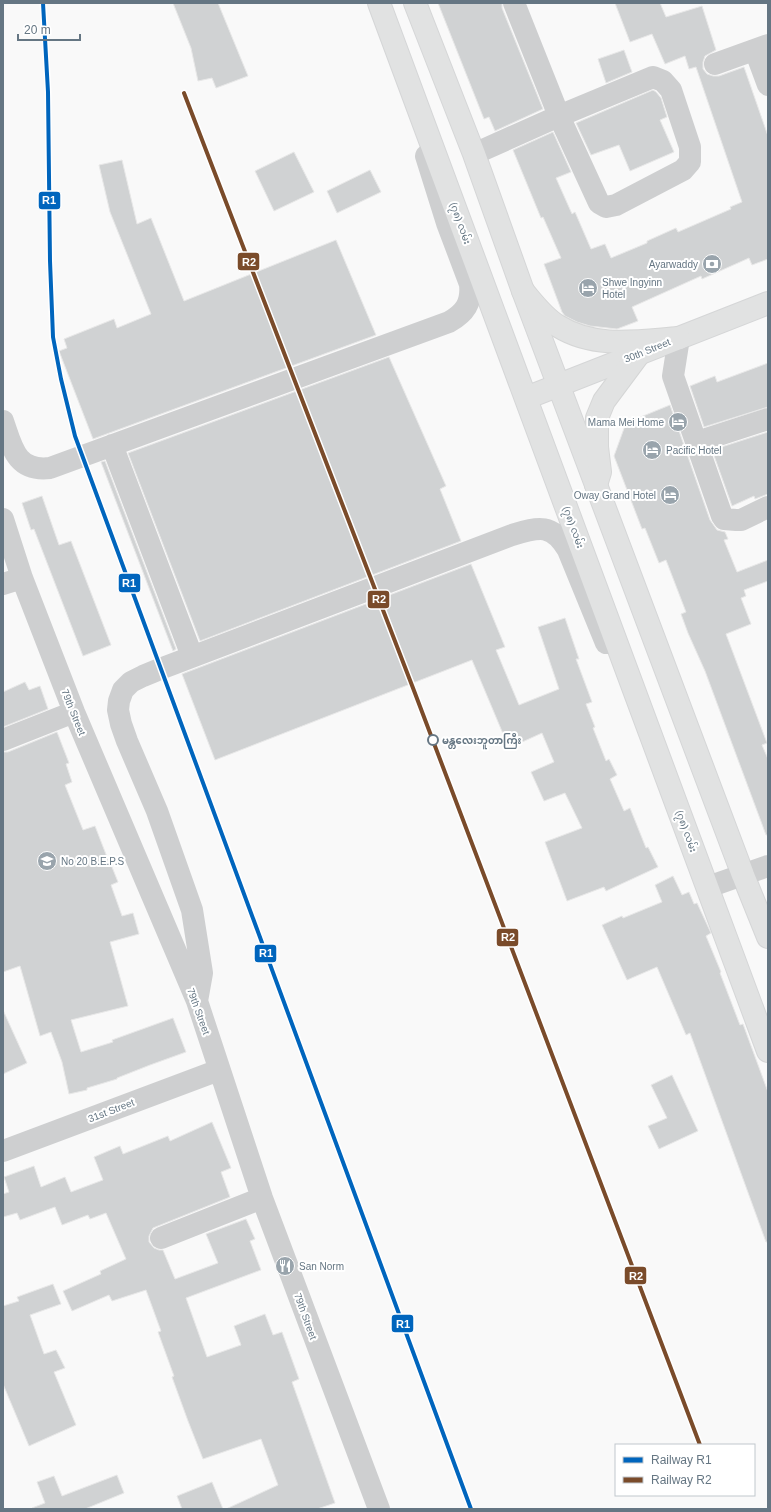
<svg xmlns="http://www.w3.org/2000/svg" width="771" height="1512" font-family="Arial,'Noto Sans Myanmar',sans-serif">
	<rect width="100%" height="100%" fill="#f9f9f9"/>
	<path fill="#d0d2d3" stroke="#e8e8e8" d="M 173,3 L 218,3 L 248,76 L 216,88 L 212,78 L 198,81 L 191,48 Z
		M 438,3 L 502,3 L 502,8 L 543,109 L 495,131 L 489,117 L 484,119 Z
		M 615,3 L 660,3 L 666,17 L 702,6 L 716,50 L 705,56 L 703,62 L 703,69 L 707,74 L 713,76 L 719,76 L 744,67 L 768,136 L 768,259 L 752,265 L 749,258 L 702,279 L 701,276 L 632,307 L 638,321 L 617,329 L 590,326 L 577,322 L 565,316 L 562,312 L 544,264 L 561,258 L 543,217 L 541,218 L 513,150 L 553,132 L 571,172 L 556,178 L 572,214 L 575,212 L 591,249 L 605,244 L 611,258 L 647,243 L 647,241 L 676,228 L 678,232 L 731,209 L 730,207 L 742,202 L 696,67 L 689,69 L 685,56 L 665,64 L 652,34 L 630,42 Z
		M 624,50 L 632,72 L 606,83 L 598,59 Z
		M 653,90 L 656,92 L 661,98 L 667,117 L 660,120 L 674,152 L 630,171 L 619,145 L 591,155 L 576,123 Z
		M 294,152 L 314,192 L 274,211 L 255,171 Z
		M 122,160 L 137,224 L 151,218 L 184,301 L 336,240 L 376,335 L 93,439 L 59,351 L 67,348 L 64,339 L 114,319 L 117,328 L 151,314 L 110,212 L 99,165 Z
		M 370,170 L 381,192 L 337,213 L 327,191 Z
		M 389,357 L 446,486 L 440,489 L 461,541 L 200,641 L 128,453 Z
		M 768,363 L 768,407 L 704,427 L 690,386 L 715,376 L 717,382 Z
		M 670,405 L 710,520 L 717,530 L 725,532 L 728,539 L 724,540 L 737,572 L 768,560 L 768,581 L 744,590 L 746,596 L 741,598 L 751,624 L 726,634 L 767,743 L 762,745 L 768,759 L 768,835 L 766,835 L 705,671 L 688,633 L 681,614 L 686,612 L 666,560 L 659,563 L 645,528 L 642,529 L 614,456 L 626,423 Z
		M 768,432 L 768,494 L 755,499 L 754,496 L 732,506 L 712,450 Z
		M 105,461 L 176,649 L 173,651 L 101,462 Z
		M 42,496 L 59,545 L 71,541 L 111,645 L 83,656 L 34,529 L 31,530 L 22,503 Z
		M 471,564 L 505,647 L 496,650 L 519,705 L 559,689 L 538,627 L 565,618 L 579,659 L 576,659 L 592,702 L 586,704 L 595,727 L 593,728 L 606,761 L 609,759 L 617,775 L 610,779 L 624,811 L 630,808 L 646,848 L 648,847 L 658,867 L 606,891 L 604,887 L 567,901 L 545,842 L 582,828 L 565,793 L 544,801 L 531,772 L 554,762 L 542,733 L 509,748 L 472,660 L 215,760 L 182,674 Z
		M 25,682 L 29,690 L 40,686 L 48,709 L 3,727 L 3,692 Z
		M 57,732 L 69,763 L 66,764 L 72,782 L 65,785 L 83,830 L 95,826 L 107,857 L 108,857 L 118,882 L 111,885 L 122,916 L 133,913 L 139,934 L 110,942 L 128,1006 L 71,1020 L 81,1052 L 113,1042 L 112,1040 L 173,1018 L 186,1052 L 150,1065 L 117,1078 L 117,1079 L 87,1088 L 87,1090 L 69,1094 L 62,1062 L 51,1032 L 40,1036 L 20,966 L 3,972 L 3,752 L 8,752 Z
		M 673,876 L 682,895 L 689,892 L 694,904 L 697,903 L 711,933 L 706,936 L 721,972 L 720,973 L 740,1025 L 743,1024 L 768,1092 L 768,1242 L 766,1242 L 690,1033 L 686,1035 L 657,967 L 627,980 L 602,925 L 622,916 L 623,918 L 662,902 L 655,885 Z
		M 3,1010 L 27,1063 L 3,1074 Z
		M 672,1075 L 698,1131 L 659,1149 L 648,1126 L 667,1118 L 651,1085 Z
		M 212,1122 L 231,1168 L 221,1172 L 230,1197 L 153,1228 L 149,1236 L 149,1242 L 154,1248 L 159,1250 L 163,1250 L 175,1279 L 218,1263 L 206,1234 L 246,1219 L 255,1239 L 250,1241 L 261,1270 L 186,1298 L 207,1357 L 241,1345 L 234,1326 L 265,1314 L 273,1335 L 282,1332 L 299,1379 L 292,1382 L 335,1503 L 317,1509 L 226,1509 L 278,1485 L 261,1439 L 203,1459 L 188,1421 L 172,1377 L 174,1376 L 158,1332 L 161,1331 L 146,1290 L 112,1301 L 109,1295 L 72,1311 L 63,1291 L 101,1274 L 100,1271 L 126,1259 L 106,1213 L 90,1219 L 88,1215 L 62,1225 L 55,1207 L 20,1220 L 17,1213 L 3,1217 L 3,1194 L 9,1192 L 4,1177 L 34,1166 L 41,1187 L 65,1177 L 71,1192 L 103,1180 L 94,1157 L 120,1146 L 123,1154 L 168,1136 L 170,1141 Z
		M 53,1284 L 61,1304 L 30,1315 L 44,1354 L 56,1350 L 65,1368 L 54,1372 L 76,1425 L 29,1446 L 3,1384 L 3,1306 L 19,1301 L 17,1297 Z
		M 117,1475 L 124,1493 L 85,1509 L 32,1509 L 32,1508 L 45,1503 L 37,1482 L 54,1476 L 62,1496 Z
		M 212,1482 L 223,1509 L 182,1509 L 177,1496 Z"/>
	<g fill="none" stroke-linecap="round" stroke-linejoin="round">
		<g stroke="#d5d6d7" stroke-width="24">
			<path id="major" d="M 379,3 L 768,1051
				M 415,3 L 474,154 L 523,291 L 743,875 L 768,937
				M 526,398 L 768,303"/>
		</g>
		<g stroke="#d5d6d6" stroke-width="24">
			<path id="highway" d="M 523,291 C 533,303 544,318 558,326 C 595,349 638,341 679,338
				M 596,485 L 600,472 L 597,447 L 597,418 L 604,401 L 639,354"/>
		</g>
		<path stroke="#cecfd0" stroke-width="22" d="M 755,50 L 768,85
			M 715,64 L 768,45
			M 474,154 L 559,116 L 653,77 L 663,81 L 671,90 L 690,147 L 690,162 L 683,170 L 616,205 L 606,207 L 599,203 L 559,116 L 514,3
			M 679,338 L 673,376 L 722,516 L 724,519 L 736,520 L 741,520 L 768,507
			M 3,421 C 12,447 16,472 50,468 L 449,322 C 465,313 472,303 470,284 L 447,223 L 426,156
			M 697,442 L 768,419
			M 112,445 L 192,656
			M 3,519 L 22,578 L 74,712 L 197,1001 L 262,1198 L 379,1509
			M 3,584 L 22,578
			M 3,740 L 74,712
			M 708,887 L 768,866
			M 197,1001 L 202,973 L 192,910 L 157,811 L 127,741 L 121,724 L 118,710 L 119,701 L 123,690 L 131,682 L 143,676 L 160,669 L 512,535 C 539,527 552,523 568,550 L 606,643
			M 3,1151 L 219,1070
			M 161,1238 L 262,1198"/>
		<use href="#major" stroke="#e1e2e2" stroke-width="22"/>
		<use href="#highway" stroke="#e1e2e2" stroke-width="22"/>
		<g stroke="#fff" stroke-width="7">
			<path id="rail-1" d="M 43,3 L 48,92 L 50,261 L 53,337 L 61,379 L 75,436 L 471,1509"/>
		</g>
		<g stroke="#fff" stroke-width="7">
			<path id="rail-2" d="M 184,93 L 413,688 L 700,1445"/>
		</g>
		<use href="#rail-1" stroke="#0065bd" stroke-width="4"/>
		<use href="#rail-2" stroke="#7a4b2a" stroke-width="4"/>
	</g>
	<defs>
		<g id="bank-disc" transform="scale(1)"><circle r="9.5" fill="#99a4ac" stroke="#fff"/><path d="M-6-4H6V4H-6ZM0-2.3a2.3 2.3 0 1 0 0 4.6a2.3 2.3 0 1 0 0-4.6Z" fill="#fff"/></g>
		<g id="hotel-disc" transform="scale(1)"><circle r="9.5" fill="#99a4ac" stroke="#fff"/><path d="M-6-4.5h1.5V1H6V5H4.5V3h-9V5H-6ZM-4 0a1.8 1.8 0 1 1 3.6 0ZM.5 0V-2.5h3Q6-2.5 6 0Z" fill="#fff"/></g>
		<g id="school-disc" transform="scale(1)"><circle r="9.5" fill="#99a4ac" stroke="#fff"/><path d="M0-5L7-2L0 1L-7-2ZM-4 1L0 2.5L4 1V4Q0 6-4 4Z" fill="#fff"/></g>
		<g id="restaurant-disc" transform="scale(1)"><circle r="9.5" fill="#99a4ac" stroke="#fff"/><path d="M-5-6h1v4h1v-4h1v4h1v-4h1v5L-1.5 .5V6h-2V.5L-5-1ZM5-6V6H3V1.5H1.5Q1.5-4 5-6Z" fill="#fff"/></g>
	</defs>
	<g fill-rule="evenodd">
		<use href="#bank-disc" x="712" y="264"/>
		<use href="#hotel-disc" x="588" y="288"/>
		<use href="#hotel-disc" x="678" y="422"/>
		<use href="#hotel-disc" x="652" y="450"/>
		<use href="#hotel-disc" x="670" y="495"/>
		<use href="#school-disc" x="47" y="861"/>
		<use href="#restaurant-disc" x="285" y="1266"/>
	</g>
	<circle fill="#fff" stroke="#657683" stroke-width="2" cx="433" cy="740" r="5"/>
	<g text-anchor="middle" stroke-width="4" stroke-linejoin="round" paint-order="stroke">
		<g font-size="10" fill="#657683" stroke="#fff">
			<text transform="translate(461 223) rotate(70)" y="4">(၇၈) လမ်း</text>
			<text transform="translate(647 350) rotate(-22)" y="4">30th Street</text>
			<text transform="translate(574 527) rotate(70)" y="4">(၇၈) လမ်း</text>
			<text transform="translate(74 712) rotate(68)" y="4">79th Street</text>
			<text transform="translate(687 831) rotate(70)" y="4">(၇၈) လမ်း</text>
			<text transform="translate(199 1011) rotate(70)" y="4">79th Street</text>
			<text transform="translate(111 1110) rotate(-21)" y="4">31st Street</text>
			<text transform="translate(306 1316) rotate(70)" y="4">79th Street</text>
		</g>
		<g font-size="10" fill="#657683" stroke="#fff" text-anchor="start">
			<text x="698" y="268" text-anchor="end">Ayarwaddy</text>
			<text x="602" y="286">Shwe Ingyinn<tspan x="602" dy="12">Hotel</tspan></text>
			<text x="664" y="426" text-anchor="end">Mama Mei Home</text>
			<text x="666" y="454">Pacific Hotel</text>
			<text x="656" y="499" text-anchor="end">Oway Grand Hotel</text>
			<text x="61" y="865">No 20 B.E.P.S</text>
			<text x="299" y="1270">San Norm</text>
		</g>
		<g font-size="10" font-weight="bold" fill="#657683" stroke="#fff" text-anchor="start">
			<text x="442" y="744">မန္တလေးဘူတာကြီး</text>
		</g>
	</g>
	<g stroke="#fff" stroke-width="1.5">
		<rect x="38" y="191" width="23" height="19" rx="4" fill="#0065bd"/>
		<rect x="237" y="252" width="23" height="19" rx="4" fill="#7a4b2a"/>
		<rect x="118" y="573" width="23" height="20" rx="4" fill="#0065bd"/>
		<rect x="367" y="590" width="23" height="19" rx="4" fill="#7a4b2a"/>
		<rect x="496" y="928" width="23" height="19" rx="4" fill="#7a4b2a"/>
		<rect x="254" y="944" width="23" height="19" rx="4" fill="#0065bd"/>
		<rect x="624" y="1266" width="23" height="19" rx="4" fill="#7a4b2a"/>
		<rect x="391" y="1314" width="23" height="19" rx="4" fill="#0065bd"/>
	</g>
	<g font-size="11" text-anchor="middle" font-weight="bold" fill="#fff">
		<text x="49" y="204">R1</text>
		<text x="249" y="266">R2</text>
		<text x="129" y="587">R1</text>
		<text x="379" y="603">R2</text>
		<text x="508" y="941">R2</text>
		<text x="266" y="957">R1</text>
		<text x="636" y="1280">R2</text>
		<text x="403" y="1328">R1</text>
	</g>
	<rect width="771" height="1512" fill="none" stroke="#657683" stroke-width="8"/>
	<rect x="615" y="1444" width="140" height="52" fill="#ffffff" stroke="#c1c8cd"/>
	<rect x="623" y="1457" width="20" height="6" fill="#0065bd" stroke="#c1c8cd"/>
	<text x="651" y="1464" font-size="12" fill="#657683">Railway R1</text>
	<rect x="623" y="1477" width="20" height="6" fill="#7a4b2a" stroke="#c1c8cd"/>
	<text x="651" y="1484" font-size="12" fill="#657683">Railway R2</text>
	<path d="M18 34v6h62v-6" fill="none" stroke="#657683" stroke-width="2"/>
	<text x="24" y="34" font-size="12" fill="#657683" stroke="#ffffff" stroke-width="3" paint-order="stroke">20 m</text>
</svg>
